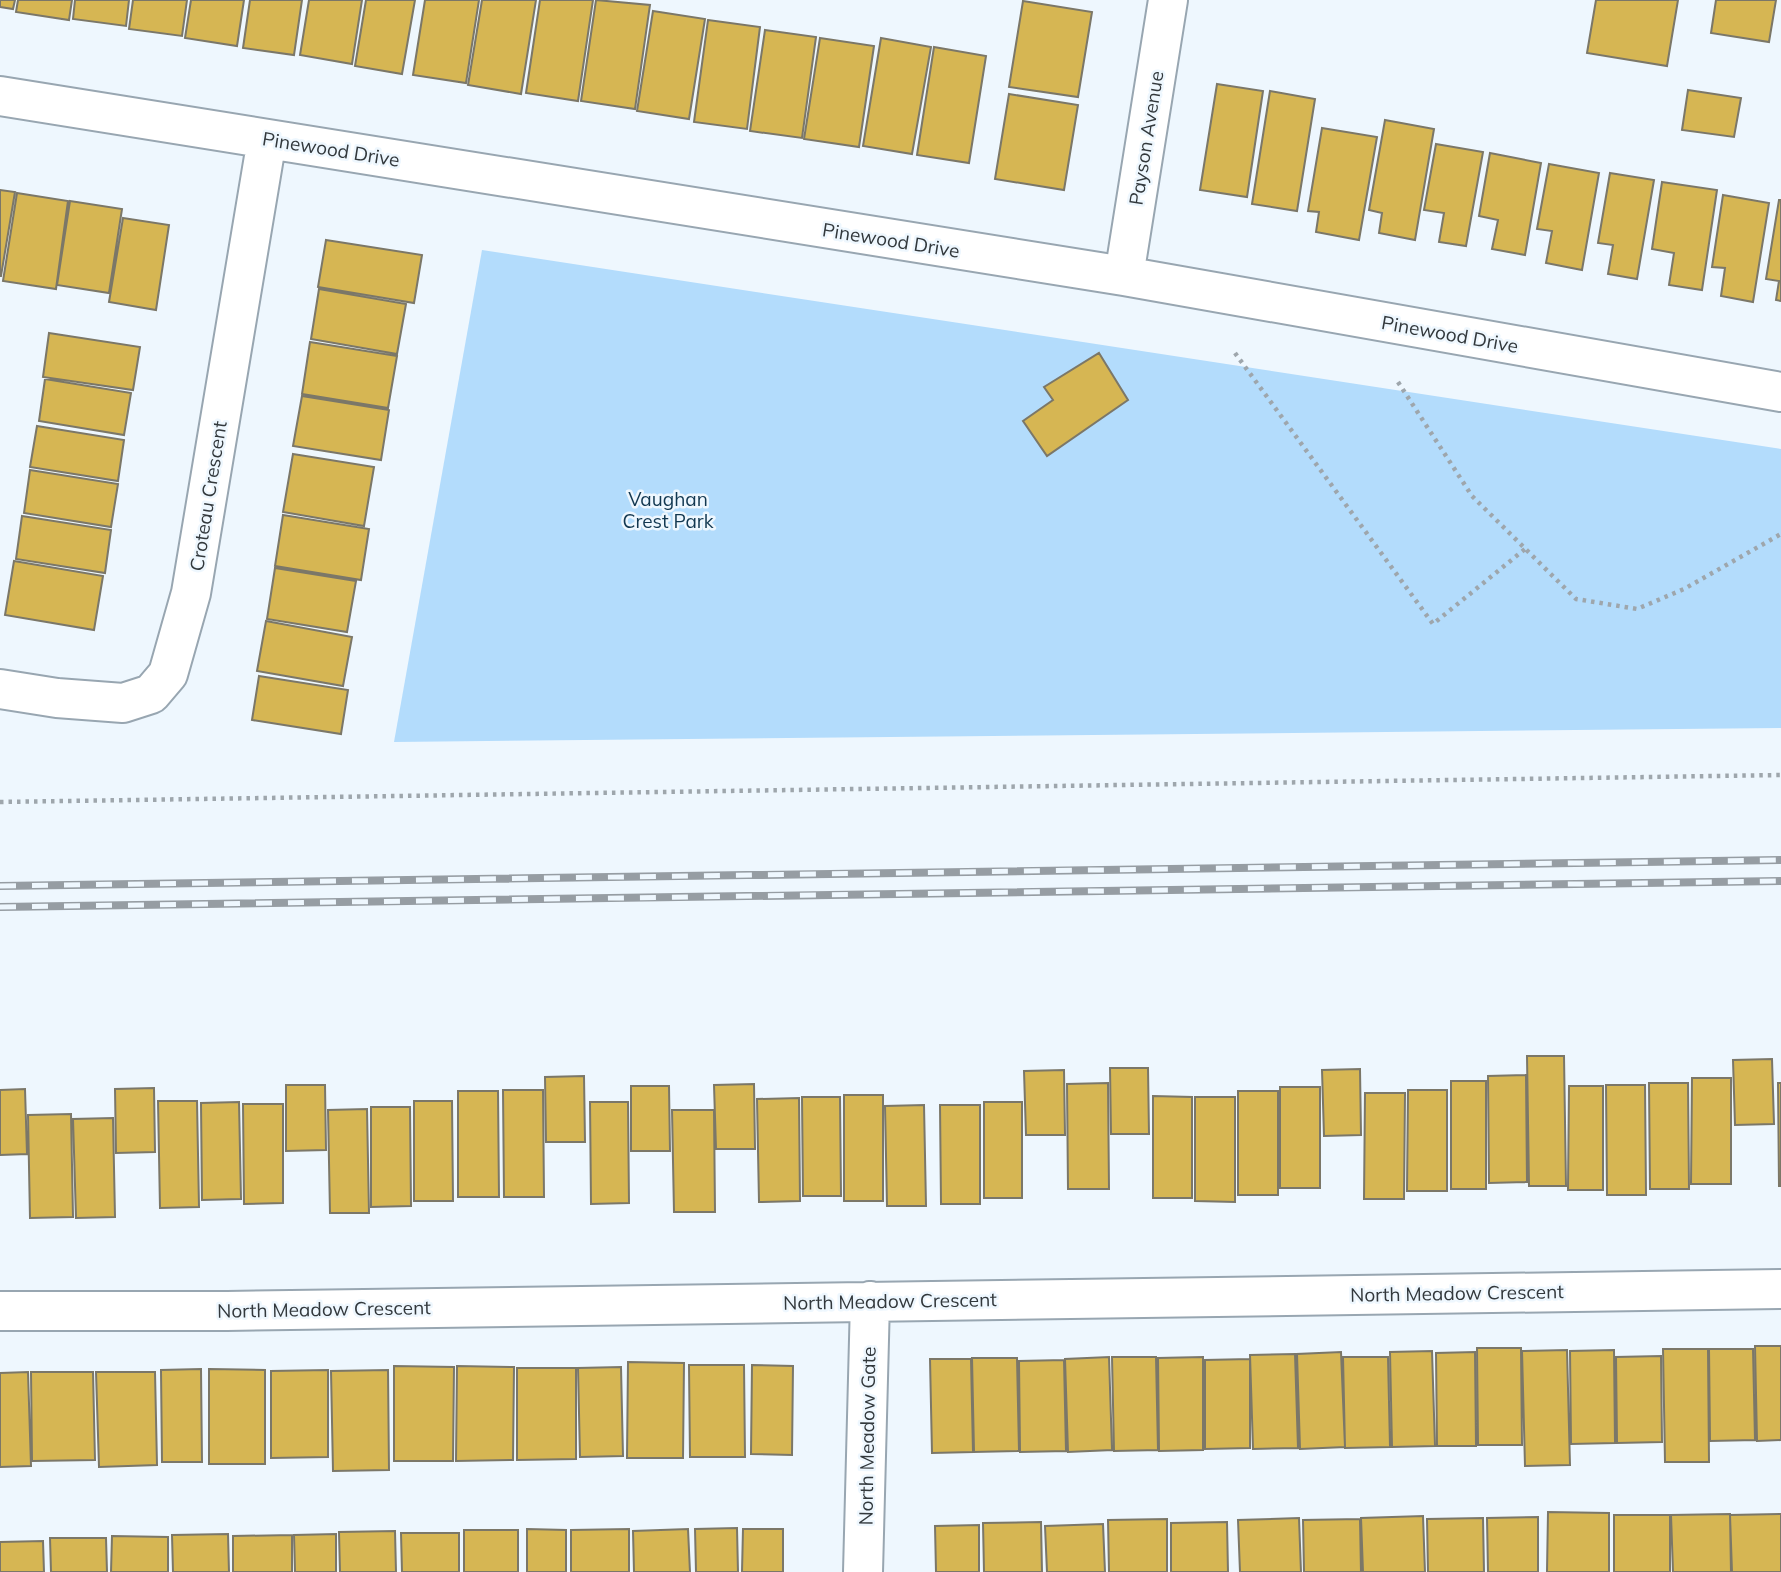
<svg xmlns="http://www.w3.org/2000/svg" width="1781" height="1572" font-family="Mulish,sans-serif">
	<rect width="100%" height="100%" fill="#eef7fe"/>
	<path fill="#b3dcfc" d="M 482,250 L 1781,449 L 1781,728 L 394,742 Z"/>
	<path fill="#d6b653" stroke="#7b7768" stroke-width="2" d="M 0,0 L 15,0 L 13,9 L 0,7 Z
		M 18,0 L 72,0 L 69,20 L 16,12 Z
		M 75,0 L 129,0 L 126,26 L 73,19 Z
		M 133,0 L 187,0 L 182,36 L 129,29 Z
		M 191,0 L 244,0 L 237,46 L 185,38 Z
		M 250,0 L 302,0 L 294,55 L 243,48 Z
		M 309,0 L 362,0 L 352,64 L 300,55 Z
		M 366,0 L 415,0 L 402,74 L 355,66 Z
		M 425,0 L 479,0 L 466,83 L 413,75 Z
		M 482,0 L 536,0 L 521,94 L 468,85 Z
		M 540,0 L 593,0 L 578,101 L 526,93 Z
		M 596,0 L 650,5 L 635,109 L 581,101 Z
		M 1596,0 L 1678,0 L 1667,66 L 1587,53 Z
		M 1716,0 L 1776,0 L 1769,42 L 1711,33 Z
		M 1023,1 L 1092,12 L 1078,97 L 1009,87 Z
		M 653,11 L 705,19 L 689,119 L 637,111 Z
		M 708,20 L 760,27 L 747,129 L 694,122 Z
		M 765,30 L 816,37 L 802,138 L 750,131 Z
		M 820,38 L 874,46 L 859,147 L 804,139 Z
		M 881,38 L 931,47 L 912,154 L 863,146 Z
		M 934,47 L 986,56 L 969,163 L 917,155 Z
		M 1217,84 L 1263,91 L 1247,197 L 1200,190 Z
		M 1688,90 L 1741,98 L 1734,137 L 1682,130 Z
		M 1270,91 L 1315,99 L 1297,211 L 1252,204 Z
		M 1009,94 L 1078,105 L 1064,190 L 995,179 Z
		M 1385,120 L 1434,129 L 1415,240 L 1379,233 L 1382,213 L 1369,210 Z
		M 1322,128 L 1377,137 L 1359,240 L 1316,232 L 1319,212 L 1308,211 Z
		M 1436,144 L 1483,152 L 1466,246 L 1439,242 L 1444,213 L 1424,210 Z
		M 1490,153 L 1541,163 L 1525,255 L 1492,249 L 1498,220 L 1479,216 Z
		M 1549,164 L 1599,173 L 1582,270 L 1546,263 L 1552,231 L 1537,229 Z
		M 1610,173 L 1654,180 L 1637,279 L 1608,274 L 1613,245 L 1598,243 Z
		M 1662,182 L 1717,190 L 1702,290 L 1669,285 L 1674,253 L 1652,249 Z
		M 0,190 L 15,192 L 1,276 L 0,276 Z
		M 17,193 L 68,201 L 56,289 L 3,281 Z
		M 1723,195 L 1769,203 L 1753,302 L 1721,296 L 1725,268 L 1712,267 Z
		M 1779,200 L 1781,200 L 1781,301 L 1776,300 L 1779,281 L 1766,279 Z
		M 70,201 L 122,209 L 109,293 L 57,285 Z
		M 123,218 L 169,225 L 156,310 L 109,302 Z
		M 326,240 L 422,255 L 414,303 L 318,287 Z
		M 319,289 L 406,304 L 397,354 L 311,339 Z
		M 49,333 L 140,347 L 133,390 L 43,377 Z
		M 310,342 L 397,356 L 388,408 L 302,394 Z
		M 1099,353 L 1128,400 L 1047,456 L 1023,421 L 1053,400 L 1044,387 Z
		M 45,379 L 131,393 L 124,435 L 39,421 Z
		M 302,396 L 389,410 L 381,460 L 293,446 Z
		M 37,426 L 124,440 L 118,481 L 30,467 Z
		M 293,454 L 374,467 L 364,526 L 283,512 Z
		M 30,470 L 118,484 L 111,527 L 24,513 Z
		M 283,515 L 369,529 L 361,580 L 275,566 Z
		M 22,516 L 111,530 L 105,573 L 16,559 Z
		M 14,561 L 103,576 L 94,630 L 5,615 Z
		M 275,568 L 356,581 L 347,632 L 267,619 Z
		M 266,621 L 352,637 L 343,686 L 257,671 Z
		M 259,676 L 348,690 L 341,734 L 252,720 Z
		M 1527,1056 L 1564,1056 L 1566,1186 L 1529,1186 Z
		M 1772,1059 L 1774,1124 L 1735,1125 L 1733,1060 Z
		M 1110,1068 L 1148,1068 L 1149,1134 L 1111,1134 Z
		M 1360,1069 L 1361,1135 L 1324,1136 L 1322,1070 Z
		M 1064,1070 L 1065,1135 L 1026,1135 L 1024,1071 Z
		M 1526,1075 L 1527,1182 L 1489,1183 L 1488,1076 Z
		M 584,1076 L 585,1142 L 546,1142 L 545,1077 Z
		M 1692,1078 L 1731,1078 L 1731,1184 L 1691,1184 Z
		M 1451,1081 L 1486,1081 L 1486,1189 L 1451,1189 Z
		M 1108,1083 L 1109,1189 L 1068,1189 L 1067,1084 Z
		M 1649,1083 L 1688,1083 L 1689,1189 L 1650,1189 Z
		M 1778,1083 L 1781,1083 L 1781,1186 L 1779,1186 Z
		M 754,1084 L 755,1149 L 716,1149 L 714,1085 Z
		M 286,1085 L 325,1085 L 326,1150 L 286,1151 Z
		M 1606,1085 L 1645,1085 L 1646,1195 L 1607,1195 Z
		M 631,1086 L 669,1086 L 670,1151 L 631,1151 Z
		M 1569,1086 L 1603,1086 L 1603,1190 L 1568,1190 Z
		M 1280,1087 L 1320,1087 L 1320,1188 L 1280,1188 Z
		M 154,1088 L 155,1152 L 116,1153 L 115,1089 Z
		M 25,1089 L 27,1154 L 0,1155 L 0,1090 Z
		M 503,1090 L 543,1090 L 544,1197 L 504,1197 Z
		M 1408,1090 L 1447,1090 L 1447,1191 L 1407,1191 Z
		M 458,1091 L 498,1091 L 499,1197 L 458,1197 Z
		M 1238,1091 L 1278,1091 L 1278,1195 L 1238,1195 Z
		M 1365,1093 L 1405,1093 L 1404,1199 L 1364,1199 Z
		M 844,1095 L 883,1095 L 883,1201 L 844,1201 Z
		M 1153,1096 L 1192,1097 L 1192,1198 L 1153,1198 Z
		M 802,1097 L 840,1097 L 841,1196 L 803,1196 Z
		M 1195,1097 L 1235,1097 L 1235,1202 L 1195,1201 Z
		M 799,1098 L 800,1201 L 759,1202 L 757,1099 Z
		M 158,1101 L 197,1101 L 199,1207 L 160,1208 Z
		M 414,1101 L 452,1101 L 453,1201 L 414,1201 Z
		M 239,1102 L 241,1199 L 202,1200 L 201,1103 Z
		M 590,1102 L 628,1102 L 629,1203 L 591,1204 Z
		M 984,1102 L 1022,1102 L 1022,1198 L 984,1198 Z
		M 243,1104 L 283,1104 L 283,1203 L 244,1204 Z
		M 924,1105 L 926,1206 L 887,1206 L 885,1106 Z
		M 940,1105 L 980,1105 L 980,1204 L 941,1204 Z
		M 371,1107 L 410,1107 L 411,1206 L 371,1207 Z
		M 367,1109 L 369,1213 L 330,1213 L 328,1110 Z
		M 672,1110 L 714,1110 L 715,1212 L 674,1212 Z
		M 71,1114 L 73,1217 L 30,1218 L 28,1115 Z
		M 113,1118 L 115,1217 L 76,1218 L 73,1119 Z
		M 1755,1346 L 1781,1346 L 1781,1440 L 1757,1441 Z
		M 1477,1348 L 1521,1348 L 1522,1445 L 1478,1445 Z
		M 1663,1349 L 1708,1349 L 1709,1462 L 1665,1462 Z
		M 1709,1349 L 1753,1349 L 1755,1440 L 1710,1441 Z
		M 1567,1350 L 1570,1465 L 1525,1466 L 1522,1351 Z
		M 1614,1350 L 1615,1443 L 1571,1444 L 1570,1351 Z
		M 1432,1351 L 1435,1446 L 1392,1447 L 1390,1352 Z
		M 1341,1352 L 1345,1447 L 1300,1449 L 1297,1354 Z
		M 1475,1352 L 1476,1446 L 1437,1446 L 1436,1353 Z
		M 1295,1354 L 1298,1448 L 1253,1449 L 1250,1355 Z
		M 1661,1356 L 1662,1442 L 1617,1443 L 1616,1357 Z
		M 1109,1357 L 1112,1450 L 1068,1452 L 1065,1359 Z
		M 1112,1357 L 1156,1357 L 1158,1450 L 1114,1451 Z
		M 1203,1357 L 1203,1450 L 1159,1451 L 1158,1358 Z
		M 1343,1357 L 1388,1357 L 1390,1447 L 1345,1448 Z
		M 972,1358 L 1017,1358 L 1019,1451 L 974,1452 Z
		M 930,1359 L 971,1359 L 973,1452 L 932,1453 Z
		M 1250,1359 L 1250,1448 L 1205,1449 L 1205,1360 Z
		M 1064,1360 L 1066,1451 L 1020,1452 L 1019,1361 Z
		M 628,1362 L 684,1363 L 683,1458 L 627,1458 Z
		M 689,1365 L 744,1365 L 745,1457 L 690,1457 Z
		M 752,1365 L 793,1366 L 792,1455 L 751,1454 Z
		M 394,1366 L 454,1367 L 453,1461 L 394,1461 Z
		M 457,1366 L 514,1367 L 513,1460 L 456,1461 Z
		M 621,1367 L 623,1456 L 580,1457 L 578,1368 Z
		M 517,1368 L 576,1368 L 576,1459 L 517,1460 Z
		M 201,1369 L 202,1462 L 162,1462 L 161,1370 Z
		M 209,1369 L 265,1370 L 265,1464 L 209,1464 Z
		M 328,1370 L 328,1457 L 271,1458 L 271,1371 Z
		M 388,1370 L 389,1470 L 333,1471 L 331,1371 Z
		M 28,1372 L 31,1466 L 0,1467 L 0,1373 Z
		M 31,1372 L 93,1372 L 95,1460 L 32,1461 Z
		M 96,1372 L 155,1372 L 157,1465 L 99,1467 Z
		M 1548,1512 L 1609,1513 L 1609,1572 L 1547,1572 Z
		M 1730,1514 L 1731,1572 L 1673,1572 L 1671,1515 Z
		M 1781,1514 L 1781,1572 L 1732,1572 L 1730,1515 Z
		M 1614,1515 L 1670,1515 L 1670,1572 L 1614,1572 Z
		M 1423,1516 L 1425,1572 L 1363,1572 L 1361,1518 Z
		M 1538,1517 L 1538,1572 L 1488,1572 L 1487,1518 Z
		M 1299,1518 L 1301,1572 L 1240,1572 L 1238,1520 Z
		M 1483,1518 L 1484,1572 L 1428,1572 L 1427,1519 Z
		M 1167,1519 L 1167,1572 L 1109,1572 L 1108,1520 Z
		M 1360,1519 L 1361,1572 L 1304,1572 L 1303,1520 Z
		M 1041,1522 L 1042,1572 L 984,1572 L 983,1523 Z
		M 1227,1522 L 1228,1572 L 1171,1572 L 1171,1523 Z
		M 1103,1524 L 1105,1572 L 1047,1572 L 1045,1526 Z
		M 979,1525 L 979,1572 L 936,1572 L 935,1526 Z
		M 737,1528 L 738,1572 L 696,1572 L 695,1529 Z
		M 527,1529 L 566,1530 L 566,1572 L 527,1572 Z
		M 629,1529 L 629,1572 L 571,1572 L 571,1530 Z
		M 688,1529 L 690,1572 L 634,1572 L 633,1531 Z
		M 743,1529 L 783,1529 L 783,1572 L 742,1572 Z
		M 464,1530 L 518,1530 L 518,1572 L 464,1572 Z
		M 395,1531 L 396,1572 L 340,1572 L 339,1532 Z
		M 401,1533 L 459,1533 L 459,1572 L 402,1572 Z
		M 228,1534 L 229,1572 L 173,1572 L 172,1535 Z
		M 336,1534 L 336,1572 L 295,1572 L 294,1535 Z
		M 292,1535 L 292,1572 L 233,1572 L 233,1536 Z
		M 112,1536 L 168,1537 L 168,1572 L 111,1572 Z
		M 50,1538 L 106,1538 L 107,1572 L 51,1572 Z
		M 43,1541 L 44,1572 L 0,1572 L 0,1542 Z"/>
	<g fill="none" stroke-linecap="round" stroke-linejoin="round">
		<g stroke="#98a6b1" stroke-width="42">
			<path id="street" d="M 0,96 L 1124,276 L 1781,392
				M 1124,276 L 1168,0
				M 0,689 L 57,698 L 123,703 L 151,694 L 168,674 L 191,593 L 267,139
				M 0,1311 L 227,1311 L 1781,1289
				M 863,1572 L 870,1301"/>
		</g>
		<path stroke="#9ea6ac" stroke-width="4.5" stroke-dasharray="3.5 5" stroke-linecap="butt" d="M 1235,353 L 1433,624 L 1525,549
			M 1398,382 L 1472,496 L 1576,599 L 1637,609 L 1684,589 L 1781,534
			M 0,802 L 1781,775"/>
		<use href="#street" stroke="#fff" stroke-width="38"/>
		<g stroke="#969da3" stroke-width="8">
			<path id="rail" d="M 0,886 L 1781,860
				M 0,907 L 1781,881"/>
		</g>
		<use href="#rail" stroke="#eef7fe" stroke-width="5" stroke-dasharray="16" stroke-linecap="butt"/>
	</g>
	<g text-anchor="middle" stroke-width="5" stroke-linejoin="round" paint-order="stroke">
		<g font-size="19" fill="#32383c" stroke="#eef7fe">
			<text transform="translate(1146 138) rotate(-81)" y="7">Payson Avenue</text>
			<text transform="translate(331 149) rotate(9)" y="7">Pinewood Drive</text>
			<text transform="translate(891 240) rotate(9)" y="7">Pinewood Drive</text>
			<text transform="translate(1450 334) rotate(10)" y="7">Pinewood Drive</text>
			<text transform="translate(208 496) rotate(-81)" y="7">Croteau Crescent</text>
			<text transform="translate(1457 1293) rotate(-1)" y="7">North Meadow Crescent</text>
			<text transform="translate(890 1301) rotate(-1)" y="7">North Meadow Crescent</text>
			<text transform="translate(324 1309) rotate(-1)" y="7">North Meadow Crescent</text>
			<text transform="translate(867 1436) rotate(-89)" y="7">North Meadow Gate</text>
		</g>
		<g font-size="19" fill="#123851" stroke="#eef7fe">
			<text x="668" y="506">Vaughan<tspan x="668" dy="22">Crest Park</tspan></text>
		</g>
	</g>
</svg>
